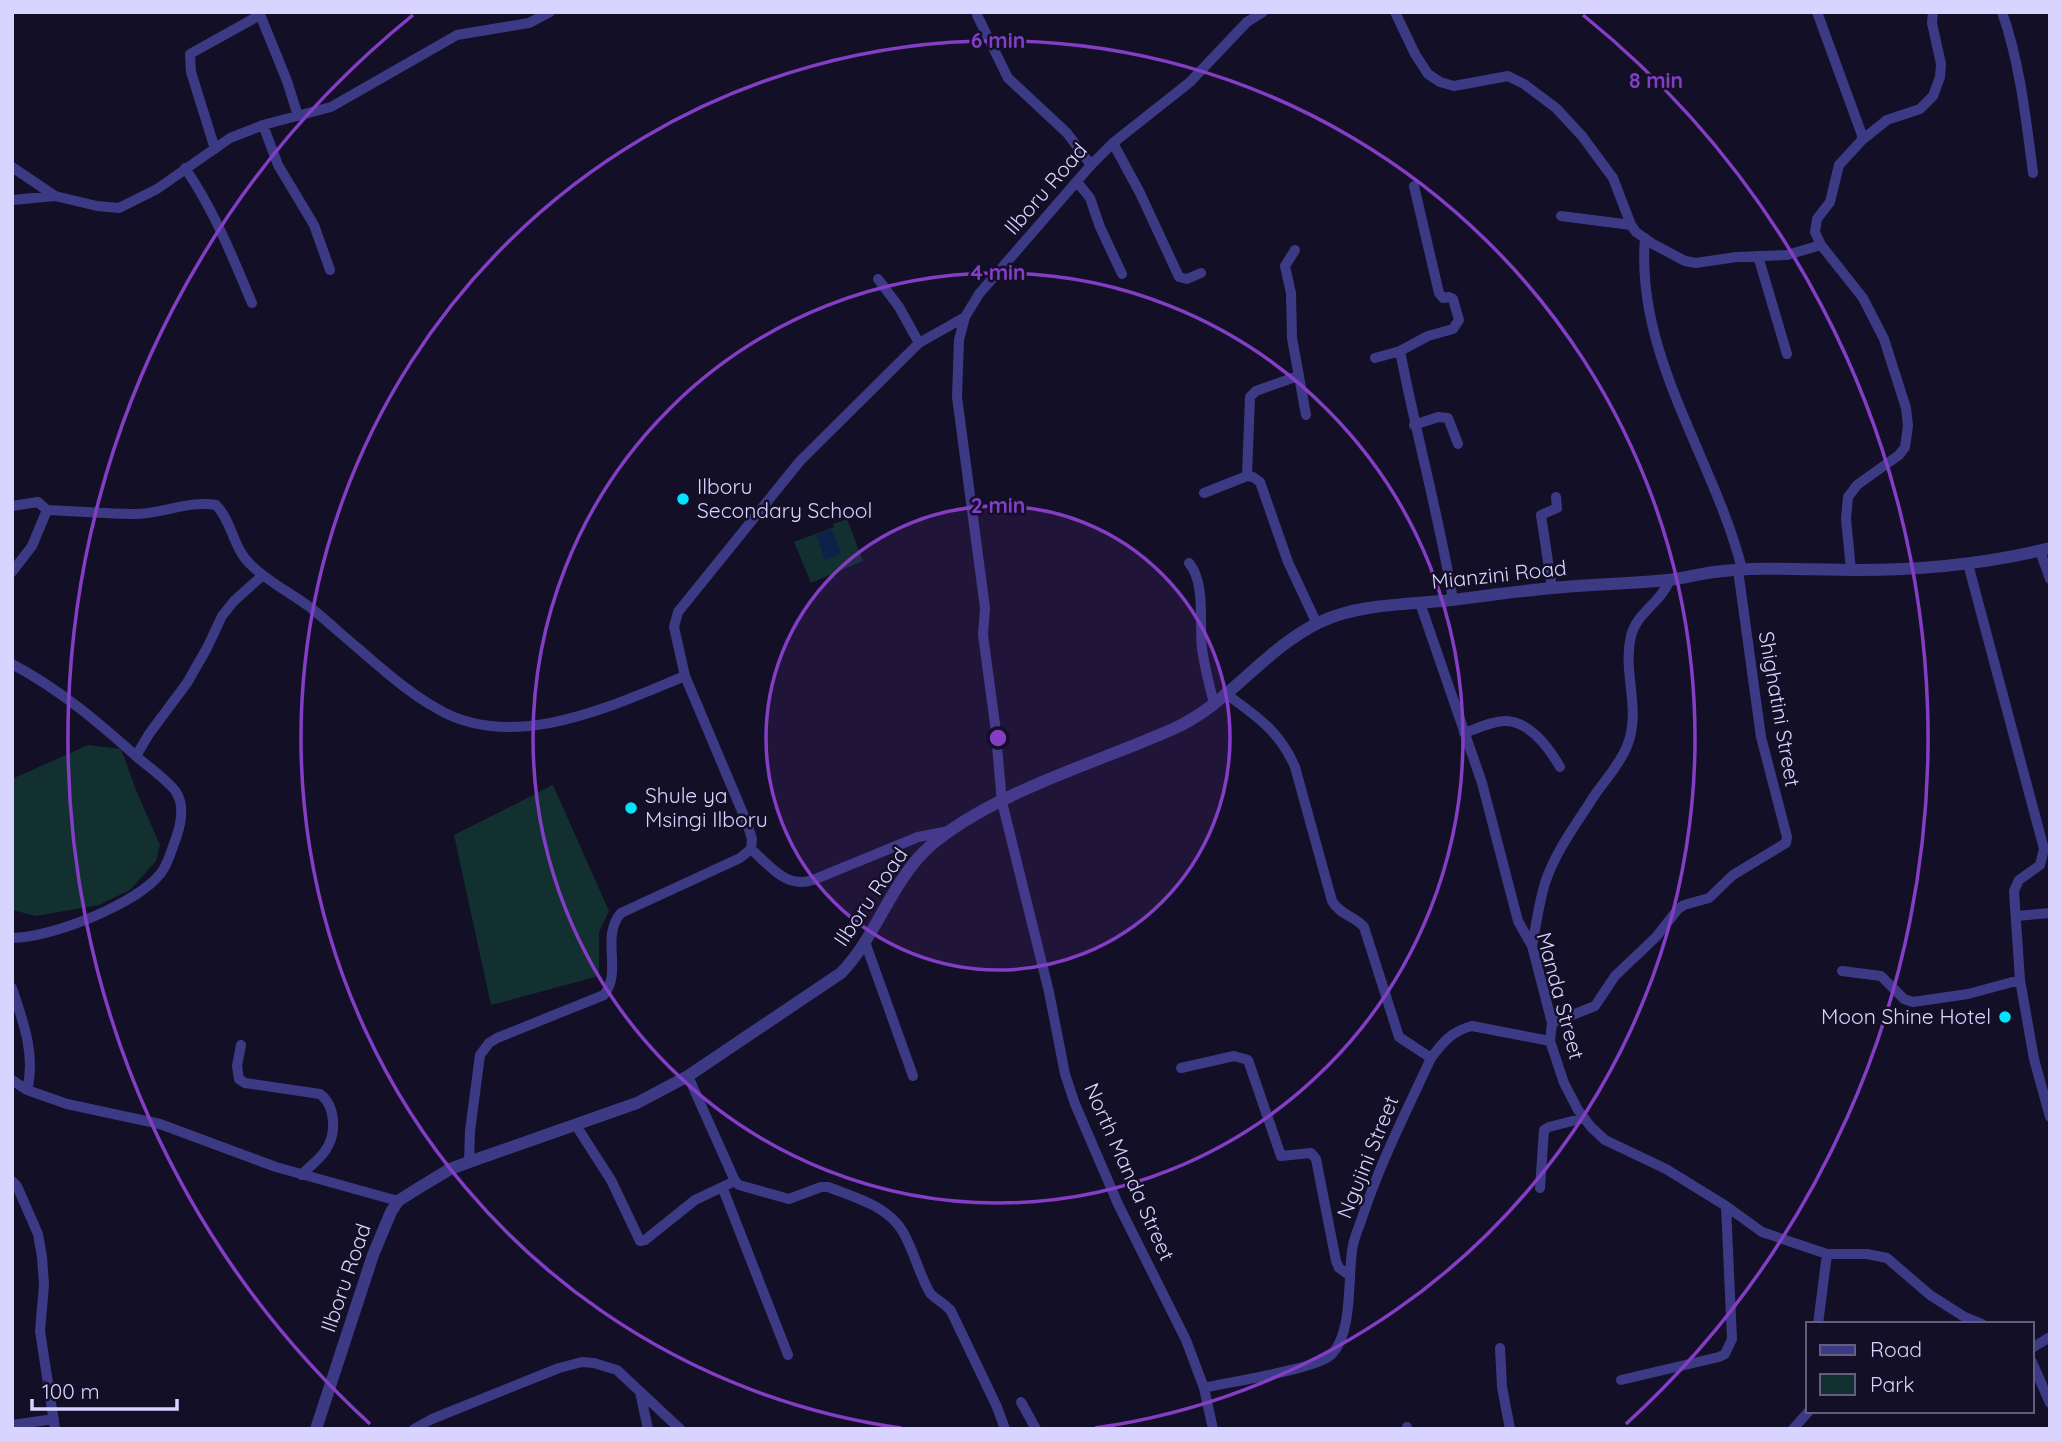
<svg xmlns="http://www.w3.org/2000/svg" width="2062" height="1441" font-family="Quicksand,sans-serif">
	<rect width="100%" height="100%" fill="#130f26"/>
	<path fill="#12302f" d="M 847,519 L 863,561 L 811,583 L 794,542 L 834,527 L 833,524 Z
		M 88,745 L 121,749 L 136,790 L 160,845 L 156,861 L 130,890 L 99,905 L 36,916 L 12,910 L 12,779 Z
		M 553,785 L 609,911 L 599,932 L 599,976 L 491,1005 L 454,835 Z"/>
	<path fill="#0c2248" d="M 832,529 L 841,554 L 825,560 L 816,535 Z"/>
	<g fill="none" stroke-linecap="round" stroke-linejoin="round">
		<path stroke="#3d3a85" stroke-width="10" d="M 259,12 L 287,81 L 298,116
			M 1395,12 L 1415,54 L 1428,74 L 1440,82 L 1454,86 L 1508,76 L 1524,84 L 1556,108 L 1582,136 L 1613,178 L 1631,225 L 1636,232 L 1653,244 L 1685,261 L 1696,263 L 1736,257 L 1787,255 L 1821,245
			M 1817,12 L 1862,135 L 1862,140 L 1839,165 L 1830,202 L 1817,219 L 1815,232 L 1821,245 L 1863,298 L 1884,339 L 1906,408 L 1908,426 L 1905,447 L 1899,455 L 1857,485 L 1848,497 L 1846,519 L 1851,570
			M 2002,12 C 2020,63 2026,119 2033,173
			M 977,15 L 1008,78 L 1067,133 L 1091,165
			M 263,125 L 278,165 L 314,225 L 330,270
			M 1862,140 L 1887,120 L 1920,109 L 1933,96 L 1940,77 L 1941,64 L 1932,23 L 1933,12
			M 1113,143 L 1140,193 L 1179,277 L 1187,279 L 1201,273
			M 215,149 L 191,72 L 190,54 L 260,15
			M 12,167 L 55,196
			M 185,168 C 214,210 232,256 252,303
			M 1078,183 L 1090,198 L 1100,227 L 1122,274
			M 12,200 L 55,196 L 97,206 L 119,208 L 157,189 L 230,138 L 263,125 L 331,107 L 457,35 L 529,23 L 550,12
			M 1561,216 L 1631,225
			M 1645,238 C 1635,356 1714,458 1742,569
			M 1295,250 L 1285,266 L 1291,293 L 1292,338 L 1306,415
			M 1758,256 L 1787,354
			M 878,279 L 899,307 L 919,343
			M 1400,351 C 1416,434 1439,516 1453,600
			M 1375,358 L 1400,351 L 1428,336 L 1453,329 L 1459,320 L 1453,299 L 1449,297 L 1443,298 L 1439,293 L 1414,186
			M 1414,425 L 1438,417 L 1448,418 L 1458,444
			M 1247,476 L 1250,397 L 1256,391 L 1298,376
			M 1204,493 L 1247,476 L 1253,477 L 1260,482 L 1288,562 L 1317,624
			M 12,506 L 38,502 L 47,510 C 76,511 106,514 135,514 C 161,514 190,500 216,505 C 232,521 233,548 250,564 C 268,582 291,593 311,608 C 321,616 330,624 339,632 C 370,658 401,688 436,708 C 512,754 611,706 685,676
			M 2040,551 L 2050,579
			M 1189,563 C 1206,583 1199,624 1202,649 C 1205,668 1209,685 1214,703
			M 1968,564 L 2044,849 L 2040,865 L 2019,880 L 2014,891 L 2020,980 L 2034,1059 L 2050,1117
			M 12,572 L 32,546 L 47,510
			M 1552,588 L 1541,515 L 1557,508 L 1556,497
			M 1420,603 L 1482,783 L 1518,921 L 1532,946 L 1552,1023 L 1550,1041 L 1564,1083 L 1578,1110 L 1591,1127 L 1605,1140 L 1666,1169 L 1726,1206 L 1762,1232 L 1827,1254 L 1867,1254 L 1887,1258 L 1930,1295 L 1963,1316 L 1982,1324
			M 12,664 C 59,689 97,721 136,756 C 147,766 169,781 176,792 C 185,806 181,824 176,838 C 172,849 168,864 161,873 C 137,904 51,938 12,938
			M 1225,693 C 1256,716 1279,730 1295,767 L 1332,901 C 1340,915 1355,916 1364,927 L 1399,1037 L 1431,1058
			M 1464,733 C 1476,729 1494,720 1507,721 C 1531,723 1549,748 1560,767
			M 136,756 L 149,734 L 187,683 L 207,648 L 222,616 L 234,601 L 263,575
			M 751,849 C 770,866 786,889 813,880 L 918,837 L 949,831
			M 2016,916 L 2050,913
			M 865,942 L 913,1076
			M 1532,946 C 1536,925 1539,903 1545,883 C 1554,855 1573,828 1589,804 C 1600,785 1619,767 1627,746 C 1642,710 1622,673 1631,636 C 1637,612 1659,605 1670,580
			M 1842,971 L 1881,976 L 1904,999 L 1913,1002 L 1968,994 L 2020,980
			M 12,988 C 23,1021 36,1055 27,1090
			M 1552,1023 L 1595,1006 L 1615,976 L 1656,937 L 1678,909 L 1684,905 L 1709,898 L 1733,875 L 1786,843 L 1787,837 L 1761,737 L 1738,570
			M 241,1045 L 237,1066 L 239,1079 L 245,1083 L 320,1094 C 336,1106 337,1135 325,1151 C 319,1160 309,1167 301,1175
			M 1181,1068 L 1234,1056 L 1248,1060 L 1281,1156 L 1311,1153 L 1316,1159 L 1336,1261 L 1339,1268 L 1349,1275
			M 688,1076 L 735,1181 L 739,1185 L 789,1199 L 821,1187 L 828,1187 C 854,1197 888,1206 903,1232 C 914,1251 919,1274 930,1293 C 937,1301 945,1303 951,1311 L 997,1407 L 1005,1429
			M 12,1080 L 27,1090 L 67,1104 L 160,1124 L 276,1167 L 398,1201
			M 575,1124 L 611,1180 L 640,1241 L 645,1240 L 695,1200 L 735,1181
			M 469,1162 L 470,1131 L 480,1055 L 489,1043 L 497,1038 L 604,995 C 623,971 600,937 621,913 L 740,858 L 751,849 L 752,839 L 747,823 L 685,676 L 674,627 L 678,612 L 800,461 L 919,343 L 965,317
			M 12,1181 L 17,1186 L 38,1234 L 42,1257 L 44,1285 L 40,1331 L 55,1429
			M 1540,1188 L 1544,1130 L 1549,1127 L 1584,1118
			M 723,1189 L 788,1355
			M 1818,1324 L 1827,1254
			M 1500,1348 L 1502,1387 L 1510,1429
			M 2032,1348 L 2050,1337
			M 2032,1362 L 2050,1403
			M 1621,1380 L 1719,1357 L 1725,1354 L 1732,1339 L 1726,1206
			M 1204,1388 C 1228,1382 1319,1369 1332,1354 C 1354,1330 1347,1275 1353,1245 C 1355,1235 1360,1225 1363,1215 C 1381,1161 1407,1110 1431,1058 C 1443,1042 1452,1031 1472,1026 L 1550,1041
			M 640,1392 L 648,1429
			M 1021,1402 L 1036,1429
			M 12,1425 L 54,1419
			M 1407,1427 L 1407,1429
			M 414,1429 L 432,1419 L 559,1368 L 582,1362 L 594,1363 L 617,1370 L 680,1429
			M 1213,1429 L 1204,1388 L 1186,1340 L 1118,1204 L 1075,1104 L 1065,1074 L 1049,992 L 1002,802 L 995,724 L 983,635 L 985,608 L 957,397 L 959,340 L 965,317 L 979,294 L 1091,165 L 1113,143 L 1190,82 L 1247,22 L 1263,12
			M 1793,1429 L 1809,1411"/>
		<path stroke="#3d3a85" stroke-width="12" d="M 316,1429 L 373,1255 L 391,1212 L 398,1201 L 417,1189 L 450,1169 L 469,1162 L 637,1103 L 688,1076 L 841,973 C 877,936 891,881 930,846 C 993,792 1097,763 1173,729 C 1228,705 1264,649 1320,622 C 1361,603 1407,605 1452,600 C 1485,596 1519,591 1553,588 C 1591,584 1629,584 1667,580 C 1683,579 1698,574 1714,572 C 1761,566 1808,570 1856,570 C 1921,570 1986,564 2050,548"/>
	</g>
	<circle cx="998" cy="738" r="232" fill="#843dc5" fill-opacity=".12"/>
	<g fill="none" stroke="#843dc5" stroke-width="3.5">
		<circle cx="998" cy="738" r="232"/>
		<circle cx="998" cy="738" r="465"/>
		<path d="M901 1428A697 697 0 1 1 1095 1428"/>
		<path d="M370 1424A930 930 0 0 1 413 15M1583 15A930 930 0 0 1 1626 1424"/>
	</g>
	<g fill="#00e5ff" stroke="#130f26" stroke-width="2.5">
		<circle cx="683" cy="499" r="7"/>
		<circle cx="631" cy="808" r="7"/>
		<circle cx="2005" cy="1017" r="7"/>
	</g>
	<g text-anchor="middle" stroke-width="5" stroke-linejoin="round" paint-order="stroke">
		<g font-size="21" fill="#d9d4ff" stroke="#130f26">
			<text transform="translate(1046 189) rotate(-49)" y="7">Ilboru Road</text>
			<text transform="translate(1499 575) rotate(-6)" y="7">Mianzini Road</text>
			<text transform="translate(1779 709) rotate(80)" y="7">Shighatini Street</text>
			<text transform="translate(871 897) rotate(-56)" y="7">Ilboru Road</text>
			<text transform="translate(1560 996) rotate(75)" y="7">Manda Street</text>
			<text transform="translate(1368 1157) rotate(-68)" y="7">Ngujini Street</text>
			<text transform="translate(1129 1172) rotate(66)" y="7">North Manda Street</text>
			<text transform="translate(346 1278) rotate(-71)" y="7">Ilboru Road</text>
		</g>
		<g font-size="21" fill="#d9d4ff" stroke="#130f26" text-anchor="start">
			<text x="697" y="494">Ilboru<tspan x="697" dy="24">Secondary School</tspan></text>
			<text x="645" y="803">Shule ya<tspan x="645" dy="24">Msingi Ilboru</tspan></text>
			<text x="1991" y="1024" text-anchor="end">Moon Shine Hotel</text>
		</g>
	</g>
	<circle cx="998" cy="738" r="10" fill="#843dc5" stroke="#130f26" stroke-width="3.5"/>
	<g font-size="21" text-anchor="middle" font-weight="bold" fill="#843dc5" stroke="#130f26" stroke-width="5" stroke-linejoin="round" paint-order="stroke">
		<text x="998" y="48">6 min</text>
		<text x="1656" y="88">8 min</text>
		<text x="998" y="280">4 min</text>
		<text x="998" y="513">2 min</text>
	</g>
	<rect width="2062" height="1441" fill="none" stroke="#d9d4ff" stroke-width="28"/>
	<rect x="1806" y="1322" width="228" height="91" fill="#130f26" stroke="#625e7d" stroke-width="2"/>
	<rect x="1820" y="1345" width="35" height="10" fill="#3d3a85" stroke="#625e7d" stroke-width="2"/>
	<text x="1870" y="1357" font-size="21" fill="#d9d4ff">Road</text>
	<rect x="1820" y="1374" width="35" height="21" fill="#12302f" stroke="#625e7d" stroke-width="2"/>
	<text x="1870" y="1392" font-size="21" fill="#d9d4ff">Park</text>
	<path d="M32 1399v10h145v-10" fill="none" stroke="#d9d4ff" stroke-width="3.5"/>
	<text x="42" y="1399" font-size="21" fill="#d9d4ff" stroke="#130f26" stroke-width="5" paint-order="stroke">100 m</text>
</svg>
